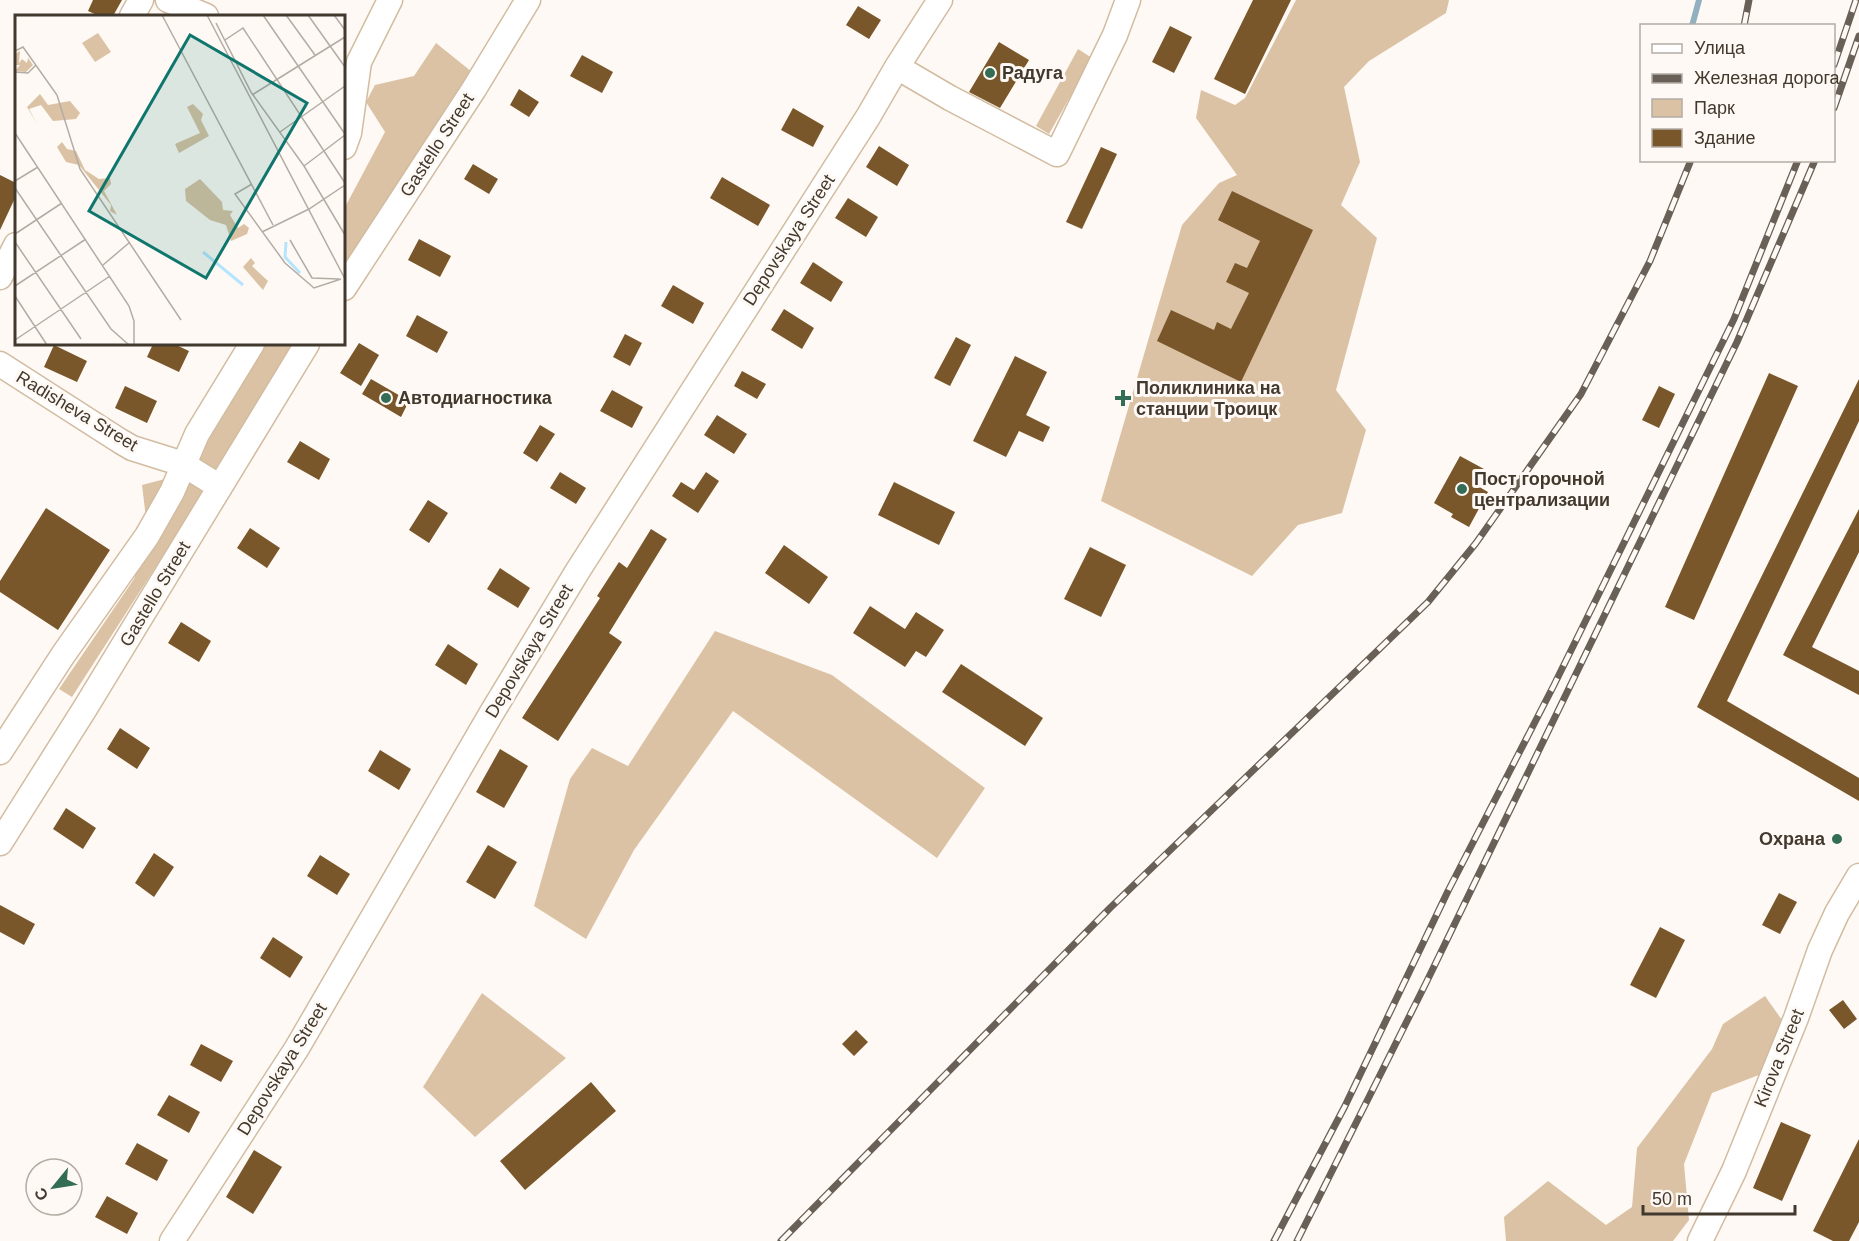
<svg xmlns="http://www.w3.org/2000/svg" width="1859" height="1241" font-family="Helvetica,sans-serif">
	<rect width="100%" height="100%" fill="#fef9f4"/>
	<path fill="#dbc2a4" d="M 1296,0 L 1449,0 L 1446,13 L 1369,61 L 1344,87 L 1360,162 L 1341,205 L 1377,238 L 1336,390 L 1366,430 L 1342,513 L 1298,525 L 1252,576 L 1101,501 L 1182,225 L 1219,183 L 1237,175 L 1196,118 L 1201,90 L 1235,105 L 1245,98 Z
		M 436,43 L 472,72 L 344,273 L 344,209 L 385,132 L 366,102 L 375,85 L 414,76 Z
		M 1078,49 L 1092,58 L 1049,134 L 1036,126 Z
		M 264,344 L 299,344 L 72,697 L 59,689 L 134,579 L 148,535 L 142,485 L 180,475 Z
		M 715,631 L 832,675 L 985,788 L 937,858 L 733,711 L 634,850 L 586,939 L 534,906 L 570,779 L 592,748 L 628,766 Z
		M 482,993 L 566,1058 L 475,1137 L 423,1087 Z
		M 1765,996 L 1784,1023 L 1764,1073 L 1712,1093 L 1684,1164 L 1689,1220 L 1673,1241 L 1506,1241 L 1504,1217 L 1548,1181 L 1606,1225 L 1632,1207 L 1637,1148 L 1712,1049 L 1723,1024 Z"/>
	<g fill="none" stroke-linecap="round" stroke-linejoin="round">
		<path stroke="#92b1c0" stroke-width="6" d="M 1692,26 L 1699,0"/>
	</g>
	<path fill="#79572a" d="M 93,0 L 122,0 L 113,16 L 99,16 L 88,11 Z
		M 1253,0 L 1291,0 L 1245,94 L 1214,79 Z
		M 858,6 L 881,20 L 869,39 L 846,25 Z
		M 1170,26 L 1192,37 L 1174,73 L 1152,62 Z
		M 999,42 L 1029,60 L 1000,108 L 969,92 Z
		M 582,55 L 613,72 L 602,93 L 570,76 Z
		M 519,89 L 539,102 L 529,117 L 510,105 Z
		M 793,108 L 824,126 L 813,147 L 781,130 Z
		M 879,146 L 909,165 L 897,186 L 866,167 Z
		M 1101,147 L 1117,154 L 1082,229 L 1066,222 Z
		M 473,164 L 498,179 L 489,194 L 464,179 Z
		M 0,175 L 16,183 L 16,196 L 0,230 Z
		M 722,177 L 770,205 L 758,226 L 710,198 Z
		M 1232,191 L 1313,230 L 1241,382 L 1157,341 L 1171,310 L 1214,330 L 1217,322 L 1231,329 L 1249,293 L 1226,282 L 1235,263 L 1247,268 L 1260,241 L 1218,220 Z
		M 848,198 L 878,217 L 866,237 L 835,218 Z
		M 419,239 L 451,256 L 440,277 L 408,260 Z
		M 813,262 L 843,282 L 831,302 L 800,283 Z
		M 673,285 L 704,303 L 693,324 L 661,306 Z
		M 784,309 L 814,328 L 802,349 L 771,330 Z
		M 417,315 L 448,332 L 437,353 L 406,336 Z
		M 625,334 L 642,343 L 630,366 L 613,357 Z
		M 956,337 L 971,345 L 950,386 L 934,378 Z
		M 359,343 L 379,355 L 361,386 L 340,373 Z
		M 153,344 L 174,344 L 189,351 L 179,372 L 147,357 Z
		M 54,345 L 87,361 L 77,382 L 44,367 Z
		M 1015,356 L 1047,372 L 1026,415 L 1050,427 L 1043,442 L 1019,431 L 1006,457 L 973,441 Z
		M 742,371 L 766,384 L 757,399 L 734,386 Z
		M 1769,373 L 1798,386 L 1694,620 L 1665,607 Z
		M 371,379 L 409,401 L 401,417 L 362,394 Z
		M 1859,379 L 1859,421 L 1727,701 L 1859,778 L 1859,801 L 1697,707 Z
		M 125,386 L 157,401 L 147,423 L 115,408 Z
		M 1659,386 L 1675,394 L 1659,428 L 1642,420 Z
		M 612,390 L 643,407 L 632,428 L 600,411 Z
		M 717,415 L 747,434 L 734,454 L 704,435 Z
		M 540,425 L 555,434 L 537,462 L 523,453 Z
		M 300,441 L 330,459 L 319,480 L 287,462 Z
		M 1460,456 L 1484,469 L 1476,485 L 1488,492 L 1469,527 L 1451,517 L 1453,514 L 1434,503 Z
		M 560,472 L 586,488 L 576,504 L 550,488 Z
		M 706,472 L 719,481 L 698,513 L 672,496 L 681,482 L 694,490 Z
		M 894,482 L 955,512 L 939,545 L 878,515 Z
		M 428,500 L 448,513 L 429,543 L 409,530 Z
		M 46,508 L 110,550 L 58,630 L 0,592 L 0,581 Z
		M 1859,509 L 1859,552 L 1812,647 L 1859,671 L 1859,695 L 1783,655 Z
		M 250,528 L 280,548 L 267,568 L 237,548 Z
		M 651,529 L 667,539 L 609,633 L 622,642 L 558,741 L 522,718 L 600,598 L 597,596 L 619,562 L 627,568 Z
		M 784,545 L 828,577 L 809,604 L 765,573 Z
		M 1090,547 L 1126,565 L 1101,617 L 1064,599 Z
		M 500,568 L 530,588 L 518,608 L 487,589 Z
		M 870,606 L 905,629 L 916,612 L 944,630 L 926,657 L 916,651 L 905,667 L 853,633 Z
		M 181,622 L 211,641 L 199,662 L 168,643 Z
		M 448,644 L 478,664 L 466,685 L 435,665 Z
		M 961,664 L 1043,718 L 1025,746 L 942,692 Z
		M 120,728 L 150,748 L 137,769 L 107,749 Z
		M 500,749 L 528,766 L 504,808 L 476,792 Z
		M 380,750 L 411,769 L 399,790 L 368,771 Z
		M 66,808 L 96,828 L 83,849 L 53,829 Z
		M 488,845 L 517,862 L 495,899 L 466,882 Z
		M 154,853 L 174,867 L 154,897 L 135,883 Z
		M 320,855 L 350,874 L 337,895 L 307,876 Z
		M 1779,893 L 1797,902 L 1780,934 L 1762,925 Z
		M 0,905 L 35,924 L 24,945 L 0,932 Z
		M 1660,927 L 1685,940 L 1656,998 L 1630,985 Z
		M 273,937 L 303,957 L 290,978 L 260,958 Z
		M 1843,1000 L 1857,1019 L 1844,1029 L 1829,1010 Z
		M 856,1030 L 868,1042 L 854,1056 L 842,1044 Z
		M 201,1044 L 233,1061 L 221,1082 L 190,1065 Z
		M 591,1082 L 616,1111 L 525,1190 L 500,1161 Z
		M 169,1095 L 200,1112 L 189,1133 L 157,1115 Z
		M 1781,1122 L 1811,1135 L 1782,1201 L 1753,1188 Z
		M 1859,1139 L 1859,1222 L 1849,1241 L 1833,1241 L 1813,1231 Z
		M 137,1143 L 168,1160 L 157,1181 L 125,1164 Z
		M 254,1150 L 282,1167 L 253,1214 L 226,1197 Z
		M 107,1196 L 138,1213 L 127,1234 L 95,1217 Z"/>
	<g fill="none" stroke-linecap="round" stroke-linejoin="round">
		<g stroke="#d2bca1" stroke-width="27">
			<path id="street" d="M 168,0 L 206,16
				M 132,16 L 141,0
				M 897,67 L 950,98 L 1057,154 L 1115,35 L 1128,0
				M 344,147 L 349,133 L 359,62 L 390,0
				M 0,277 L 16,245
				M 344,288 L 474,89 L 528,0
				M 0,364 L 120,441 L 132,448 L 183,464 L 220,487
				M 0,752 L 63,655 L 147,536 L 172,492 L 197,434 L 252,344
				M 0,843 L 84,710 L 307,344
				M 172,1241 L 297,1048 L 491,714 L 577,572 L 868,117 L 897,67 L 940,0
				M 1700,1241 L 1734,1171 L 1796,1018 L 1820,950 L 1837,913 L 1859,876"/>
		</g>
		<use href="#street" stroke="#fff" stroke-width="24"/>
		<g stroke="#696157" stroke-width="7">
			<path id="rail" d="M 1744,26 L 1749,0
				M 1834,65 L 1856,0
				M 1834,108 L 1859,36
				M 781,1241 L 1110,908 L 1428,602 L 1476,543 L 1581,394 L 1650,261 L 1691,160
				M 1274,1241 L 1345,1106 L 1448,891 L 1554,685 L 1734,319 L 1798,160
				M 1297,1241 L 1426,983 L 1737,342 L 1815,160"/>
		</g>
		<use href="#rail" stroke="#fef9f4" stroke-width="4.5" stroke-dasharray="14" stroke-linecap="butt"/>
	</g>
	<g fill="#336d55" stroke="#fef9f4" stroke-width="2">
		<circle cx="990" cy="73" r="6"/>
		<circle cx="386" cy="398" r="6"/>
		<path d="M1120 389h6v6h6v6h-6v6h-6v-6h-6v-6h6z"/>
		<circle cx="1462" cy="489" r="6"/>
		<circle cx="1837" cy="839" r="6"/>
	</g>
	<g text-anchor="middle" stroke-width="6" stroke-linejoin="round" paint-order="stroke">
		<g font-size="18" font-weight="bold" fill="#42392e" stroke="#fef9f4" text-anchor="start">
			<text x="1002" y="79">Радуга</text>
			<text x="1136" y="394">Поликлиника на<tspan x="1136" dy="21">станции Троицк</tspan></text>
			<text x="398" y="404">Автодиагностика</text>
			<text x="1474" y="485">Пост горочной<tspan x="1474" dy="21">централизации</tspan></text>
			<text x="1825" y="845" text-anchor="end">Охрана</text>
		</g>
		<g font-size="18" fill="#42392e" stroke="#fef9f4">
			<text transform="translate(437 145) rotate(-57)" y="6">Gastello Street</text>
			<text transform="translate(789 240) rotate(-57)" y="6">Depovskaya Street</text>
			<text transform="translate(77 411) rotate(31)" y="6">Radisheva Street</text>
			<text transform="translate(155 594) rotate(-59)" y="6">Gastello Street</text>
			<text transform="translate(529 651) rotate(-59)" y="6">Depovskaya Street</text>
			<text transform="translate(1779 1058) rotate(-68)" y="6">Kirova Street</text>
			<text transform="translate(282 1069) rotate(-58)" y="6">Depovskaya Street</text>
		</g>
	</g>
	<g transform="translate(15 15)">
		<rect width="330" height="330" fill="#fef9f4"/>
		<path d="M 83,18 L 96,37 L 80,47 L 67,28 ZM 5,36 L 4,48 L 7,44 L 12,48 L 13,43 L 18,50 L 11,57 L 0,56 L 5,50 L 0,50 L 0,39 ZM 25,79 L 33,90 L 55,86 L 65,98 L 61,104 L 38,106 L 26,90 L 14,94 L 22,109 L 12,92 ZM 178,89 L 188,99 L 186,105 L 194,121 L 164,138 L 160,129 L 185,118 L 172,92 ZM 47,127 L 52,134 L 61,136 L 70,155 L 84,164 L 95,163 L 96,169 L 89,176 L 102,200 L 95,196 L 96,190 L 64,150 L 51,147 L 42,132 ZM 185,164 L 207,187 L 208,195 L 218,196 L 215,200 L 223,213 L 229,209 L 234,213 L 232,219 L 216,226 L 211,210 L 195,205 L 171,186 L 170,174 ZM 236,243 L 240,248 L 237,251 L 253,266 L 248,275 L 228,252 Z" fill="#dbc2a4"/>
		<path fill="none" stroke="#b5e5fe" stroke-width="3" d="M 271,227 L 270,242 L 285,258M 188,237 L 228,270"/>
		<path fill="none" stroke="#b3aca5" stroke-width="1.5" d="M 147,0 L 258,210M 192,0 L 330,264M 248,0 L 330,119M 271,0 L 300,40M 293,0 L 330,52M 319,0 L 330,15M 201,8 L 236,77 L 289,151 L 330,220M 210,25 L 228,13 L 330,168M 0,36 L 8,32 L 42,80 L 65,154 L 166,305M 0,57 L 13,58 L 21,50M 237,80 L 330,22M 265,117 L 330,71M 0,118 L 114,291 L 119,306 L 119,330M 289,151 L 330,120M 0,166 L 23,152M 237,169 L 220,179 L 270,248 L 299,273 L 326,264M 0,173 L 96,314 L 114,330M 247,217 L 294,194 L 330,170M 0,219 L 47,188M 275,225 L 297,263 L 324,264M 0,227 L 66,324M 88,250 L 115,227M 0,271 L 71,224M 0,281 L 32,330M 0,325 L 95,261"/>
		<path fill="#0f766e" fill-opacity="0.15" stroke="#0f766e" stroke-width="3" d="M 175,20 L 292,88 L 191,263 L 74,196 Z"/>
		<rect width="330" height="330" fill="none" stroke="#42392e" stroke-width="3"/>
	</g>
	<rect x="1640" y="24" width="195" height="138" fill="#fef9f4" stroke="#b3aca5" stroke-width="1.5"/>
	<rect x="1652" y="44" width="30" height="9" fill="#ffffff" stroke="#b3aca5" stroke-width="1.5"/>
	<text x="1694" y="54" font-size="18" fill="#42392e">Улица</text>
	<rect x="1652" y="74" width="30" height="9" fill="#696157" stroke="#b3aca5" stroke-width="1.5"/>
	<text x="1694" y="84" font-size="18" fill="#42392e">Железная дорога</text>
	<rect x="1652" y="99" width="30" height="18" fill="#dbc2a4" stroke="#b3aca5" stroke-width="1.5"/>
	<text x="1694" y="114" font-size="18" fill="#42392e">Парк</text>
	<rect x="1652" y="129" width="30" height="18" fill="#79572a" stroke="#b3aca5" stroke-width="1.5"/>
	<text x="1694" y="144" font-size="18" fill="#42392e">Здание</text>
	<g transform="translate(54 1187) rotate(240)"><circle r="28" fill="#fef9f4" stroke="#b3aca5" stroke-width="1.5"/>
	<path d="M0-4.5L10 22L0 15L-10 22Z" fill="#336d55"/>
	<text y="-9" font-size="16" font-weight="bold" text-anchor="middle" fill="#42392e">С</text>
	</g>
	<path d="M1643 1205v9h152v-9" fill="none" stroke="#42392e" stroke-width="3"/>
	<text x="1652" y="1205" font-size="18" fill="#42392e" stroke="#fef9f4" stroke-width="4.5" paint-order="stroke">50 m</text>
</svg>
